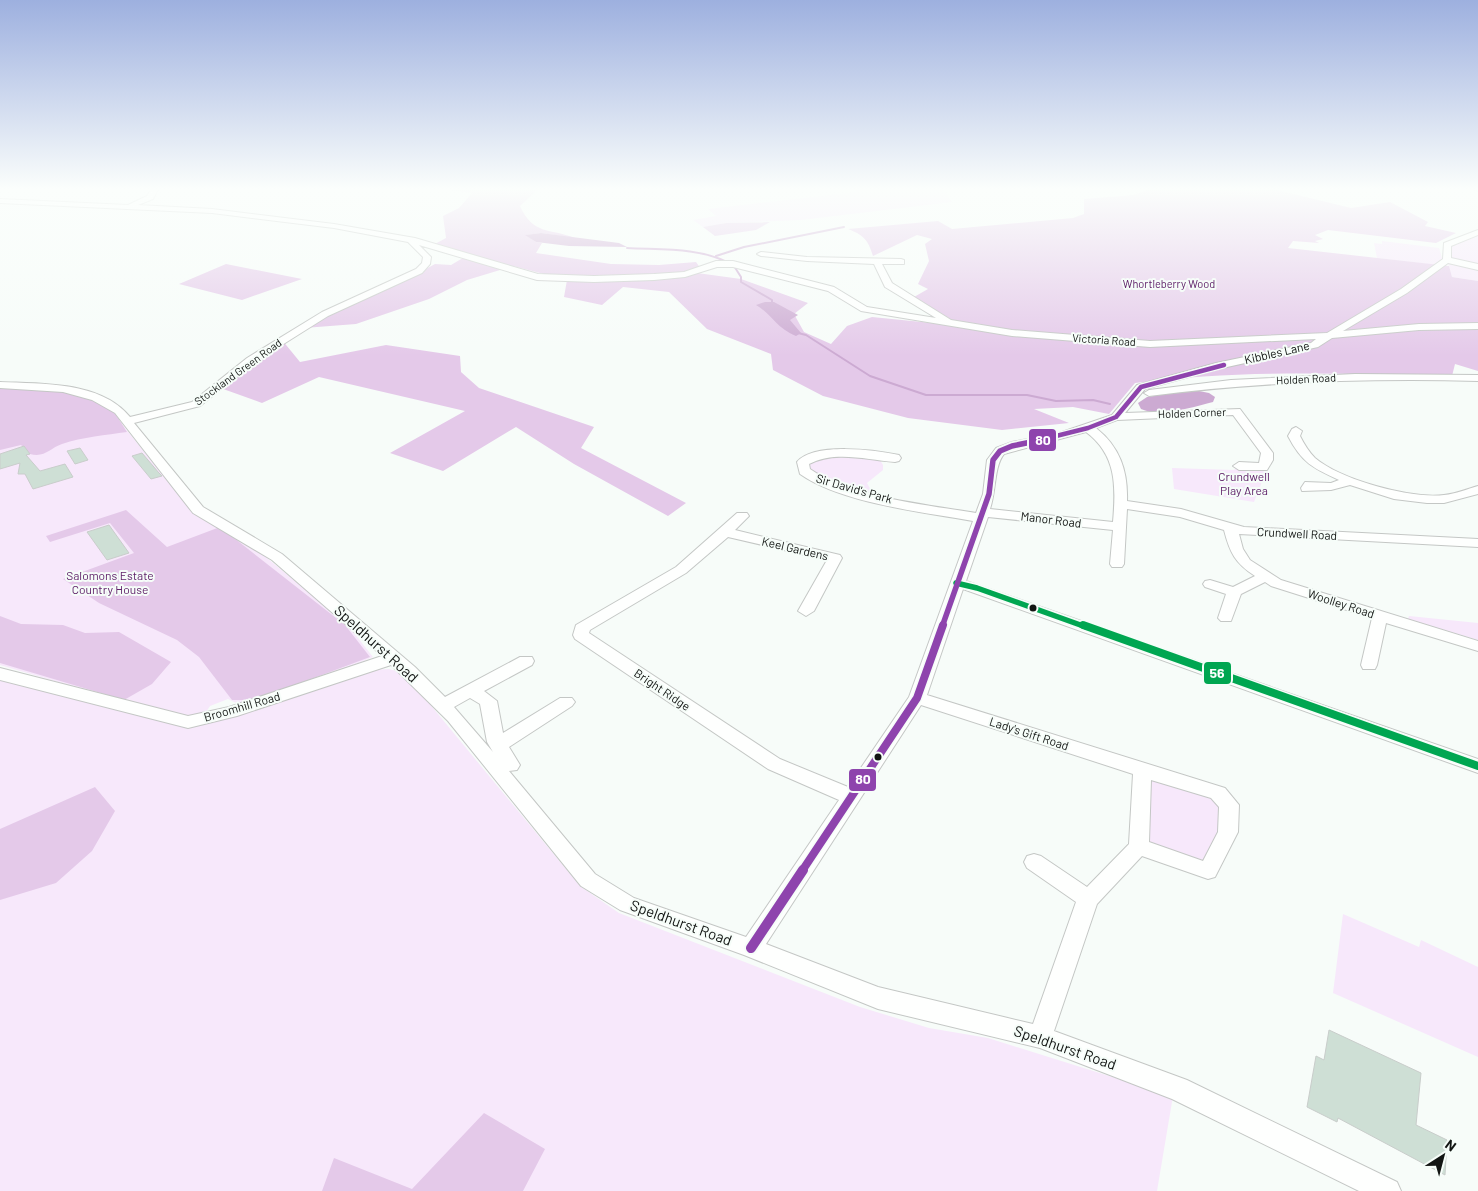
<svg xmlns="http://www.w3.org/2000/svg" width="1478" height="1191" font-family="Barlow,sans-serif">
	<rect width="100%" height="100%" fill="#f7fcf9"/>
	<path fill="#f7e8fb" d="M 854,189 L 943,189 L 952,202 L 801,220 L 726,223 L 703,227 L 693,220 L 716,216 L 708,209 L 857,192 Z
		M 1478,234 L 1478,281 L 1452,277 L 1447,260 L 1450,259 L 1448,247 Z
		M 1382,241 L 1439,248 L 1443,261 L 1434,265 L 1377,258 L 1374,243 L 1382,244 Z
		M 0,387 L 85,397 L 109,408 L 183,500 L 261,553 L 336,615 L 347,624 L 373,657 L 315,681 L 240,705 L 228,699 L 210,706 L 204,715 L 184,719 L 0,665 Z
		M 821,453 L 878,457 L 883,465 L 883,470 L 867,483 L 874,496 L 821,483 L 804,471 L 812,456 Z
		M 1239,466 L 1264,468 L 1265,474 L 1254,502 L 1174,489 L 1172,468 L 1234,470 Z
		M 1409,616 L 1478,623 L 1478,640 L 1408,619 Z
		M 389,669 L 403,673 L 419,691 L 580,886 L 619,913 L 860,1007 L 929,1028 L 988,1038 L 1173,1096 L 1157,1191 L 0,1191 L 0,670 L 186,725 L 371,670 Z
		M 1142,770 L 1229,805 L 1208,871 L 1139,847 Z
		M 1343,914 L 1419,947 L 1421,940 L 1478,967 L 1478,1057 L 1333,993 Z"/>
	<path fill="#e4c9e9" d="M 442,189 L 538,189 L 520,206 C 533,235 549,228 575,238 L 541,233 L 526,235 L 536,242 L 542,243 L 536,253 L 611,264 L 659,265 L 696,262 L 701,269 L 697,273 L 741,279 L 808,303 L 794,314 L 804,332 L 831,344 L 847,326 L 872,317 L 962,326 L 914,297 L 928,289 L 918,284 L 929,261 L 925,244 L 932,239 L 917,235 L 873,256 C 868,239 863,235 848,229 L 938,221 L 952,229 L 1073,218 L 1084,214 L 1084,199 L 1134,195 L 1149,189 L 1273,189 L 1351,208 L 1390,202 L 1428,222 L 1425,226 L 1456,233 L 1436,243 L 1328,230 L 1315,235 L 1323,239 L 1315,241 L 1319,243 L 1293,241 L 1288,248 L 1449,266 L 1452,277 L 1478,281 L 1478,371 L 1455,364 L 1452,376 C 1347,374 1240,369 1135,383 L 1109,414 L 1073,407 L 1034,409 L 1069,423 L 1002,430 L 908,418 L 823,396 L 773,370 L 771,354 L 707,329 L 669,292 L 623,287 L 602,305 L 564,297 L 567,280 L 513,266 L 467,280 L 429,299 L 356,324 L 304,328 L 362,297 L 402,282 L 435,264 L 451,265 L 468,255 L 433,245 L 446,238 L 443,216 L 459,208 L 472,193 Z
		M 770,222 L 756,230 L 715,236 L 703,227 L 726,223 Z
		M 226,264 L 302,279 L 242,300 L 179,284 Z
		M 282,340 L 300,362 L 386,345 L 460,356 L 461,372 L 479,388 L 594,427 L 581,448 L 686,503 L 668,516 L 574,464 L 516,427 L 443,471 L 390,453 L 465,411 L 319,377 L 262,403 L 212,385 Z
		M 0,387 C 35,389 77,387 108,407 C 116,413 122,424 127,432 C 106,435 83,437 62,444 C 50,448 45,458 30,454 L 21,445 L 0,450 Z
		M 126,510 L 167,547 L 220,527 L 345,625 L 370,657 L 255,700 L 232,700 L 199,657 L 177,640 L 99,603 L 63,579 L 134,553 L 110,523 L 50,542 L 46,536 Z
		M 0,616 L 21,624 L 63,625 L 85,633 L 119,632 L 171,662 L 152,684 L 124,700 L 0,663 Z
		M 95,787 L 115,811 L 92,851 L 56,883 L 0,900 L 0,829 Z
		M 484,1113 L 545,1149 L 523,1191 L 322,1191 L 334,1158 L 412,1189 Z"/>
	<path fill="#ccaad2" d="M 541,233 L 619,243 L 627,247 L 569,246 L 536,242 L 525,235 Z
		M 765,302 L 774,302 L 798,315 L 790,320 L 801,333 L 796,336 C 775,327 773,315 756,305 Z
		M 1194,390 L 1209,393 L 1215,397 L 1213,402 C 1192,407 1161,418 1141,409 L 1138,403 L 1147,397 Z"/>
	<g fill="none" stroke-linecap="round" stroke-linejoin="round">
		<path stroke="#ccaad2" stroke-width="2" d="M 627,248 C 661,250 698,247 729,263
			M 716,256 L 744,247 L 844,227
			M 734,266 L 741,277 L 741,282 L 772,300 L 772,304
			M 798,333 L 806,335 L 870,376 L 926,395 L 1027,395 L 1056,401 L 1093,400 L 1110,404"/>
	</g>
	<path fill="#cedfd5" stroke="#c9cdcb" d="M 24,446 L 30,454 L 26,455 L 40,471 L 65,464 L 73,477 L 33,489 L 25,474 L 18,474 L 20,463 L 0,469 L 0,454 Z
		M 80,448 L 88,460 L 75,464 L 67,451 Z
		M 142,453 L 159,473 L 162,476 L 151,479 L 132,456 Z
		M 109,525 L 129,553 L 107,560 L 87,532 Z
		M 1329,1030 L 1421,1073 L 1416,1125 L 1447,1140 L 1445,1175 L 1338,1118 L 1337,1122 L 1307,1107 L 1316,1056 L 1324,1060 Z"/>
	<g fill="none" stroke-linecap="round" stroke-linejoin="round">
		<g stroke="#c4c7c5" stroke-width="2">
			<path id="minor" d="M 151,189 L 158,189 L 153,199 L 138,205 L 212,209 L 334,224 L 415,238 L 538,274 L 594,276 L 654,274 L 684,272 L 716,261 L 733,261 L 834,287 L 867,307 L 936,318 L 885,287 L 874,264 L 807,261 L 761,256 L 757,254 L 761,252 L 807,257 L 901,259 L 904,260 L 904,264 L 882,264 L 892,283 L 951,320 L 1012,330 L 1150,341 L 1327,333 L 1401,289 L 1443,259 L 1444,243 L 1478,230 L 1478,235 L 1451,246 L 1451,258 L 1478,264 L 1478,270 L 1448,263 L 1407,293 L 1343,331 L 1419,324 L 1478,323 L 1478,329 L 1419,330 L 1332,338 L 1318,347 L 1218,369 L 1145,389 L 1125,413 L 1240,409 L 1273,453 L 1273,460 L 1267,470 L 1239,470 L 1233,466 L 1239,462 L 1259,463 L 1261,453 L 1233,415 L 1117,420 L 1096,428 C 1120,447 1128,471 1127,501 L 1181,509 L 1244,527 L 1478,539 L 1478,547 L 1239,534 L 1243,549 L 1250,560 L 1281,580 L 1478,641 L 1478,651 L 1386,623 L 1377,665 L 1375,669 L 1363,669 L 1361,665 L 1372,618 L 1271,586 L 1265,582 L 1241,594 L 1231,621 L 1221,621 L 1218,618 L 1226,594 L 1205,587 L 1203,584 L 1205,581 L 1210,580 L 1233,587 L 1255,576 C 1235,563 1230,553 1224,530 L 1180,517 L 1127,509 L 1124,564 L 1122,567 L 1112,567 L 1110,564 L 1113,530 L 988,517 L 966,581 L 1478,759 L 1478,773 L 963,589 L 927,695 L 1225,788 L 1239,805 L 1238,832 L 1215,877 L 1208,879 L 1142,856 L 1097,904 L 1054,1031 L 1187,1080 L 1397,1182 L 1401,1191 L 1359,1191 L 1172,1099 L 1040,1048 L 878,1009 L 744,955 L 620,910 L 581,886 L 448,721 L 391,665 L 237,716 L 188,728 L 0,680 L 0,668 L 188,716 L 229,707 L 382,656 L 272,560 L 193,513 L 115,413 L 92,400 L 63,392 L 0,388 L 0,382 C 42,384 101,381 130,417 L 192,402 L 247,358 L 322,312 L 416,269 L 422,263 L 423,257 L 408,242 L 334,228 L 212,213 L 0,203 L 0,199 L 128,205 L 147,196 ZM 419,245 L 537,280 L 594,282 L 654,280 L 685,277 L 717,267 L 733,267 L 828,291 L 861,311 L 1012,336 L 1150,347 L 1316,339 L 1311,343 L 1216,363 L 1137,385 L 1112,415 L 1059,433 L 1012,442 L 996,448 L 987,460 L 983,494 L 976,513 C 927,505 850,497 810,469 L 809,464 C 836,450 867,460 895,462 L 899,461 L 901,458 L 899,455 C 876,450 814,442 797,462 L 800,474 C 841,503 922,512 973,521 L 909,697 L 848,787 L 780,759 L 589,633 L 590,630 L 686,573 L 728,537 L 827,560 L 798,611 L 806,616 L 814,611 L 842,558 L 840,555 L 735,530 L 749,516 L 747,513 L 737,513 L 676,567 L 576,625 L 573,635 L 575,639 L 768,769 L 839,800 L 746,937 L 634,898 L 595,874 L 509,771 L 517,770 L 520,765 L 509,747 L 572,706 L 575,702 L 572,698 L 560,698 L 503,733 L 497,701 L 484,691 L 532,665 L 534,661 L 532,657 L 520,657 L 445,697 L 415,667 L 282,554 L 203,507 L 134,423 L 200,406 L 255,362 L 328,316 L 422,273 L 430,264 L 431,257 ZM 1086,432 C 1117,455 1116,487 1113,522 L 990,509 C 996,492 994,466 1004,454 ZM 470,698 L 480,704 L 487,742 L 493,752 L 454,707 ZM 921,705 L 1133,774 L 1129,844 L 1087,887 L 1041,856 L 1034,854 L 1027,856 L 1024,862 L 1027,868 L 1076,902 L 1033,1024 L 878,987 L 766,944 ZM 1151,780 L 1211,798 L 1219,807 L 1218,832 L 1203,861 L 1149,842 Z
				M 1474,189 L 1478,189 L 1478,191 L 1475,190 Z
				M 1355,374 L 1478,375 L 1478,381 C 1368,378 1259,382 1149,396 L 1144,393 L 1149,390 L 1231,380 Z
				M 1296,427 L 1302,431 L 1300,436 C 1304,444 1309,452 1315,458 C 1341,480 1411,499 1444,495 C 1456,494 1467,489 1478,486 L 1478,494 L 1444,503 L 1427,503 L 1394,499 L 1350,485 L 1331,490 L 1302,491 L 1301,488 L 1305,482 L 1331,483 L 1339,480 C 1313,468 1302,463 1288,436 L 1292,429 Z"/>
		</g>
		<use href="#minor" fill="#fefffe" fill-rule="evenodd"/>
		<g stroke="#f6fdf9" stroke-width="9">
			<path id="bus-1-far1" d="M 956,583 L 977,588 L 1086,627"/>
		</g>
		<g stroke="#f6fdf9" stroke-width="11">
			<path id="bus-1" d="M 1083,625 L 1478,766"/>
		</g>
		<g stroke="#f6fdf9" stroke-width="7">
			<path id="bus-2-far3" d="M 1040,440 L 1088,428 L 1116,417 L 1141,387 L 1224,365"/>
		</g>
		<g stroke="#f6fdf9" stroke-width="9">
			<path id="bus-2-far2" d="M 942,627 L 989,494 L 993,460 L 1000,451 L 1012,446 L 1046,439"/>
		</g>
		<g stroke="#f6fdf9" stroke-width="11">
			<path id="bus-2-far1" d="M 802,871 L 917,698 L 943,625"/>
		</g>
		<g stroke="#f6fdf9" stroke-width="14">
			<path id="bus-2" d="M 751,948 L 803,870"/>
		</g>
		<use href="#bus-1-far1" stroke="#00a651" stroke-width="5.5"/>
		<use href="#bus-1" stroke="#00a651" stroke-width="8"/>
		<use href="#bus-2-far3" stroke="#8e44ad" stroke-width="4.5"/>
		<use href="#bus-2-far2" stroke="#8e44ad" stroke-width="5.5"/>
		<use href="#bus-2-far1" stroke="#8e44ad" stroke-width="8"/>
		<use href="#bus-2" stroke="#8e44ad" stroke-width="10"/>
	</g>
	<linearGradient id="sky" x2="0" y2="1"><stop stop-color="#9db0df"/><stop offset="0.53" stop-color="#fbfefc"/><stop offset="1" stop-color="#fbfefc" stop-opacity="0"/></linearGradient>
	<rect width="1478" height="356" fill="url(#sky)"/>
	<g fill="#121513" stroke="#f6fdf9" stroke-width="2">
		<circle cx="1033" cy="608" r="4.5"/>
		<circle cx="878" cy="757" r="4.5"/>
	</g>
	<g text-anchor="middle" stroke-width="4" stroke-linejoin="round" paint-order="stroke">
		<g font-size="11" fill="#60226a" stroke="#f6fdf9">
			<text x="1169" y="288">Whortleberry Wood</text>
		</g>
		<g font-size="11" fill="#121513" stroke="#f6fdf9">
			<text transform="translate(1104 340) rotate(4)" y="4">Victoria Road</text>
			<text transform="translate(238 372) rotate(-36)" y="4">Stockland Green Road</text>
			<text transform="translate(1306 379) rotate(-3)" y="4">Holden Road</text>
			<text transform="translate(1192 413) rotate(-2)" y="4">Holden Corner</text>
		</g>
		<g font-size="12" fill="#121513" stroke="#f6fdf9">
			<text transform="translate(1277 353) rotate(-13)" y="4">Kibbles Lane</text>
			<text transform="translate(854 489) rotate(16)" y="4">Sir David's Park</text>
			<text transform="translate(1051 520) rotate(7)" y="4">Manor Road</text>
			<text transform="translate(1297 534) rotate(3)" y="4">Crundwell Road</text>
			<text transform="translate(795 549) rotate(13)" y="4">Keel Gardens</text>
			<text transform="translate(1341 604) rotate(18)" y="4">Woolley Road</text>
			<text transform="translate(662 690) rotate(34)" y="4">Bright Ridge</text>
			<text transform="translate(242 707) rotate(-16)" y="4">Broomhill Road</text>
			<text transform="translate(1029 734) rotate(18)" y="4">Lady's Gift Road</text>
		</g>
		<g font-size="12" fill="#60226a" stroke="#f6fdf9">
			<text x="1244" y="481">Crundwell<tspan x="1244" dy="14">Play Area</tspan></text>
			<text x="110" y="580">Salomons Estate<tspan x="110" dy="14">Country House</tspan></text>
		</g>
		<g font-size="15" fill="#121513" stroke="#f6fdf9">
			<text transform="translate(376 644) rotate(42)" y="5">Speldhurst Road</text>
			<text transform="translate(681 923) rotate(20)" y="5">Speldhurst Road</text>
			<text transform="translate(1065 1048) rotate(19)" y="5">Speldhurst Road</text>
		</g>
	</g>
	<g stroke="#f6fdf9" stroke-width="2">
		<rect x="1028" y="428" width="29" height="24" rx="5" fill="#8e44ad"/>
		<rect x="1203" y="661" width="29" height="24" rx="5" fill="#00a651"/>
		<rect x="848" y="768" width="29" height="24" rx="5" fill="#8e44ad"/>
	</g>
	<g font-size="14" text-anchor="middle" font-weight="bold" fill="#fff">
		<text x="1043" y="445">80</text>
		<text x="1217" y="678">56</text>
		<text x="863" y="784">80</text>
	</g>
	<g transform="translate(1443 1156) rotate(36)" stroke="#f6fdf9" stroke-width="4" paint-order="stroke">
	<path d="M0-4L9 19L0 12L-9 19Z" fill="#121513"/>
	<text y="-8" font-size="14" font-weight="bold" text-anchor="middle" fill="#121513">N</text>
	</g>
</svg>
